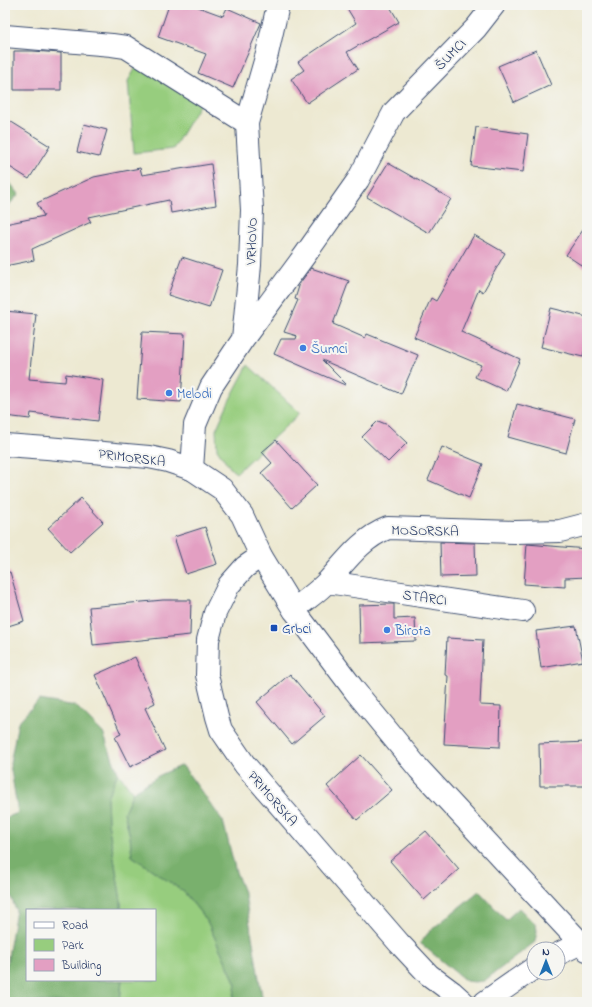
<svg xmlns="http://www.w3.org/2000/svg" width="592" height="1007" font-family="'Indie Flower',sans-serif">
	<rect width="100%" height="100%" fill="#f6f6f2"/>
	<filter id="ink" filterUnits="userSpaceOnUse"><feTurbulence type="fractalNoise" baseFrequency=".025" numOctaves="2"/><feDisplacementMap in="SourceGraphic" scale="8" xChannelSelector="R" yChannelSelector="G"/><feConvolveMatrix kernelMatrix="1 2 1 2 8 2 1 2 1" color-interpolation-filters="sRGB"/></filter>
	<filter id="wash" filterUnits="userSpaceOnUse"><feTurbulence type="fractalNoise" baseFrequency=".012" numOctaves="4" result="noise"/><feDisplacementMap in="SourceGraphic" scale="16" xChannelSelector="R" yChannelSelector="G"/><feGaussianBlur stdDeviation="0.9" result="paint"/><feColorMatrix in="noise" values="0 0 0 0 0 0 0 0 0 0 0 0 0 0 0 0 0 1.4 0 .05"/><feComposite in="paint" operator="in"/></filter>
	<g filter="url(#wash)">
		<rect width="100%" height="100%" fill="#ede9d2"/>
		<path fill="#97cd7e" stroke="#597e6e" d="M 138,64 L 201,102 L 173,149 L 134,153 L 128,81 Z
			M 248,365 L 300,413 L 236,473 L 231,469 L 217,449 L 216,430 L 228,403 Z
			M 118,773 L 133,792 L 124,812 L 130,836 L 132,856 L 184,892 L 207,921 L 236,984 L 233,1002 L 120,1002 L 122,980 L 155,980 L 155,910 L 121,910 L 121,901 L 108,822 L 107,798 Z"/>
		<path fill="#79b06d" stroke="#4a7066" d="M 5,177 L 19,194 L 5,209 Z
			M 39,700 L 76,706 L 103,733 L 118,773 L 107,798 L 108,822 L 121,901 L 121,910 L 27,910 L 27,980 L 122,980 L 120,1002 L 5,1002 L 5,975 L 16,910 L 5,881 L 5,818 L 18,813 L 10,764 L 18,722 Z
			M 182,765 L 223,821 L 236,872 L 245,895 L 263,1002 L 233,1002 L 236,984 L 207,921 L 184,892 L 132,856 L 130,836 L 124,812 L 133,792 L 158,776 Z
			M 479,891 L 506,920 L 519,908 L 536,925 L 537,931 L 535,942 L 484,981 L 475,982 L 466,981 L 420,943 L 430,931 Z"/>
		<g id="blocks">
			<path fill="#e39fc2" d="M 169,5 L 193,5 L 223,16 L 227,8 L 261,23 L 233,88 L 198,73 L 206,54 L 158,37 Z
				M 345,5 L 389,5 L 399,22 L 347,52 L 358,69 L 307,103 L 291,79 L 304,70 L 298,62 L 356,23 Z
				M 536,50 L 551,85 L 514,102 L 498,66 Z
				M 14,51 L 33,51 L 61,53 L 61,90 L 14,90 Z
				M 5,118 L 50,146 L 29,179 L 5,164 Z
				M 84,124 L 107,130 L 99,157 L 77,152 Z
				M 476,127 L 528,134 L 523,172 L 471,166 Z
				M 388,163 L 451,199 L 429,233 L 367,197 Z
				M 211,164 L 216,205 L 171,213 L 169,200 L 88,217 L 91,222 L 32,249 L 34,260 L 5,266 L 5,224 L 44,216 L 37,203 L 94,177 L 140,168 L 142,175 Z
				M 587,224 L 587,269 L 566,255 Z
				M 474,235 L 505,253 L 483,292 L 479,289 L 461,332 L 520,359 L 506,391 L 475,377 L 481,365 L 414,337 L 431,298 L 436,301 Z
				M 182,257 L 222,270 L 209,308 L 168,295 Z
				M 311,268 L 349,281 L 333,324 L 365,338 L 367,334 L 418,355 L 401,394 L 322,360 L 346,384 L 345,385 L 274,354 L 281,339 L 296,339 L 297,336 L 284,332 L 298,300 L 295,299 L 300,283 Z
				M 551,308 L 587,317 L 587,340 L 583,357 L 541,347 Z
				M 5,311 L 36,314 L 29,379 L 65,382 L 66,374 L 103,380 L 98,421 L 31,413 L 30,419 L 5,416 Z
				M 142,332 L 185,334 L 181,402 L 137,399 Z
				M 517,404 L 575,419 L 566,453 L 508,437 Z
				M 378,421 L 388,425 L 407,443 L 388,462 L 362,437 Z
				M 276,440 L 317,485 L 292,508 L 261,473 L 272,463 L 262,452 Z
				M 442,447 L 483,464 L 469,498 L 428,480 Z
				M 81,498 L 103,522 L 70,552 L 48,528 Z
				M 205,527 L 217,564 L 186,574 L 174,537 Z
				M 440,542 L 475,543 L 476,576 L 441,577 Z
				M 527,544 L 587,549 L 587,577 L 565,578 L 565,587 L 524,584 Z
				M 10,572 L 24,621 L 5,627 L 5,573 Z
				M 163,600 L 191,600 L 190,635 L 93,645 L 89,607 Z
				M 391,604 L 394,604 L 394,619 L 415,618 L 416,641 L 360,643 L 359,605 Z
				M 576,626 L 583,661 L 541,668 L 536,631 Z
				M 447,638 L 483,640 L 480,705 L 501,706 L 500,747 L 444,744 L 448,676 L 445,675 Z
				M 135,657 L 155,703 L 145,708 L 165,750 L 130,767 L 115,737 L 121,734 L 95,675 Z
				M 290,674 L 325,716 L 292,744 L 257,702 Z
				M 587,742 L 587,786 L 540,786 L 539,744 Z
				M 361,755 L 392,790 L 357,820 L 327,786 Z
				M 426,831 L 459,869 L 424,900 L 390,861 Z"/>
		</g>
	</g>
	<g filter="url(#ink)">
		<use href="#blocks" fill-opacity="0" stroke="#3a4b6f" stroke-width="1"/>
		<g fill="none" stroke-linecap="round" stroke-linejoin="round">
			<g stroke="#3a4b6f" stroke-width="24">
				<path id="minor" d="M 5,36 L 112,45 L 126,47 L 247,123
					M 243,339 L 250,265 L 252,210 L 247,123 L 267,54 L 278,5
					M 192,469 L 195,425 L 211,387 L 243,339 L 305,255 L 358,180 L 394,112 L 476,28 L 494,5
					M 261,556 L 245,567 L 229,585 L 215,613 L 208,640 L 207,675 L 217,717 L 221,730 L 245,765 L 399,943 L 429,975 L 452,992 L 463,1002
					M 327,582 L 523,611
					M 294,610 C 305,600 318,592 328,581 C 346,561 362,538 388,528 L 515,532 L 560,531 L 587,524
					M 558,954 L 581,943
					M 485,1002 L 534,968"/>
			</g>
			<g stroke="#3a4b6f" stroke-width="24">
				<path id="tertiary" d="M 5,445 L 47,448 L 149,457 L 168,461 L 192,469 L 222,489 L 242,515 L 261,556 L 294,610 L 355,691 L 419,769 L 587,950"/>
			</g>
			<use href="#minor" stroke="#fff" stroke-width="22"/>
			<use href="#tertiary" stroke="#fff" stroke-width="22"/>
		</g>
	</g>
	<g fill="#3f7fe0" stroke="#f6f6f2" stroke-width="1.5">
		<circle cx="303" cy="348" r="4"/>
		<circle cx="169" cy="393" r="4"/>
		<circle cx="387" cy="630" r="4"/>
	</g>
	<rect fill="#1a4fb4" stroke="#f6f6f2" stroke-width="1.5" x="270" y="624" width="8" height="8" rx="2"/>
	<g text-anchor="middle" stroke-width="4" stroke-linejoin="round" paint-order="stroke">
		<g font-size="14" fill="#1b2f5e" stroke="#f6f6f2">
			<text transform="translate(450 54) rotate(-45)" y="5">ŠUMCI</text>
			<text transform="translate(251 241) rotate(-88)" y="5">VRHOVO</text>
			<text transform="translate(132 457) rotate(7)" y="5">PRIMORSKA</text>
			<text transform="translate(425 530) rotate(1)" y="5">MOSORSKA</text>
			<text transform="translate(425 597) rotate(8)" y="5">STARCI</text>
			<text transform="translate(273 798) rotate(49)" y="5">PRIMORSKA</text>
		</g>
		<g font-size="14" fill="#366cbe" stroke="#f6f6f2" text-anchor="start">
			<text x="311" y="353">Šumci</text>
			<text x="177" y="398">Melodi</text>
			<text x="395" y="635">Birota</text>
		</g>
		<g font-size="14" fill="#164399" stroke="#f6f6f2" text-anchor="start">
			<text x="282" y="633">Grbci</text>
		</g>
	</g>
	<rect width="592" height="1007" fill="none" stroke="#f6f6f2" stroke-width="20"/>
	<rect x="26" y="909" width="130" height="72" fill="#f6f6f2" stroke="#9ea6b7"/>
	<rect x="34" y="922" width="20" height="6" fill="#ffffff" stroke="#9ea6b7"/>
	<text x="62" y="929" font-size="12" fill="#1b2f5e">Road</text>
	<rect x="34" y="939" width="20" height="12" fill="#97cd7e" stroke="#9ea6b7"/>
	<text x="62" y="949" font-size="12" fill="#1b2f5e">Park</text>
	<rect x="34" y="959" width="20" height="12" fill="#e39fc2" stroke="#9ea6b7"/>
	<text x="62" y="969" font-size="12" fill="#1b2f5e">Building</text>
	<g transform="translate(546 961)"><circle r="19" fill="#f6f6f2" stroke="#9ea6b7"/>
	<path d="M0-3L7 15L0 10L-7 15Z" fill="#1f6fb2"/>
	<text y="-6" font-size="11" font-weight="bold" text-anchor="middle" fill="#1b2f5e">N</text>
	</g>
</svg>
